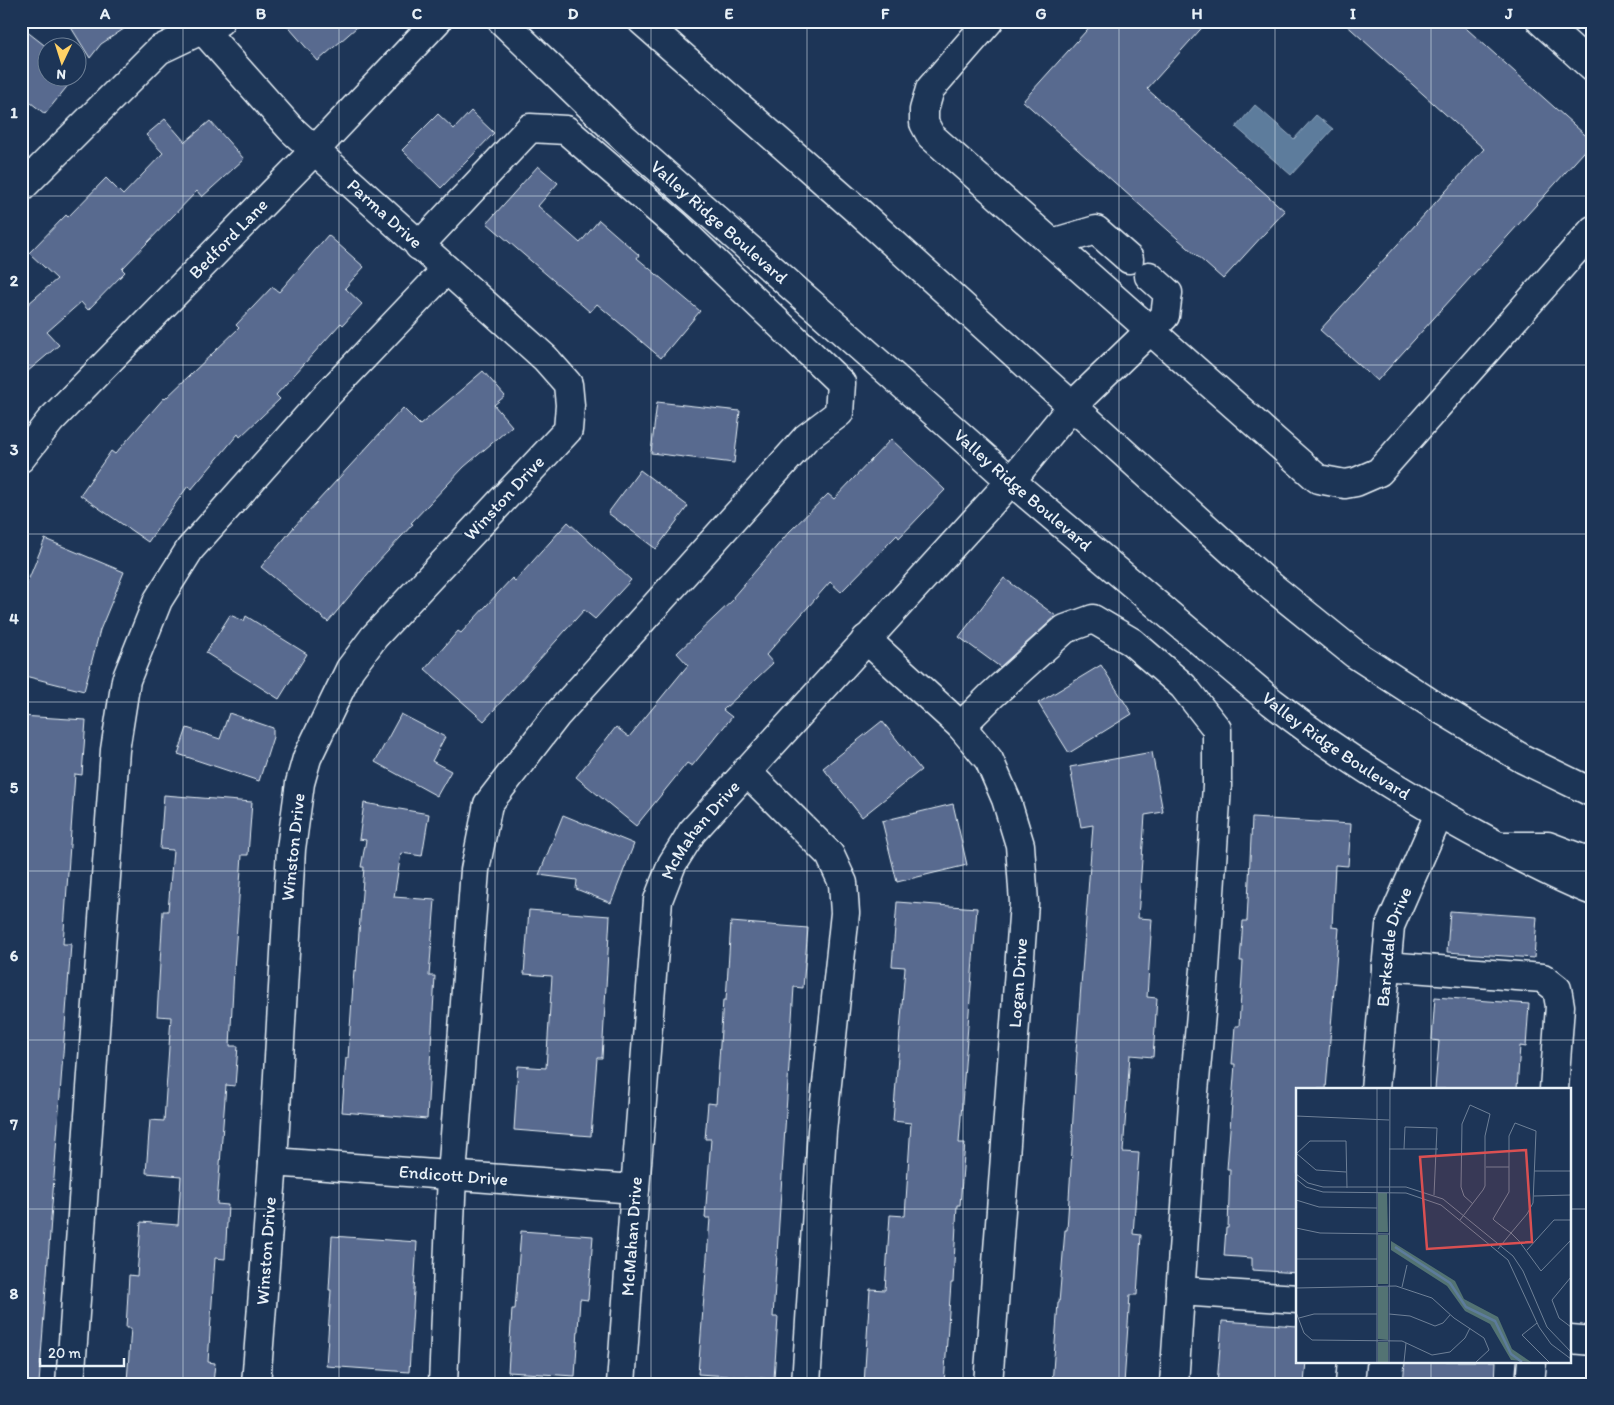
<svg xmlns="http://www.w3.org/2000/svg" width="1614" height="1405" font-family="Itim,sans-serif">
	<rect width="100%" height="100%" fill="#1d3557"/>
	<filter id="ink" filterUnits="userSpaceOnUse"><feTurbulence type="fractalNoise" baseFrequency=".02" numOctaves="2"/><feDisplacementMap in="SourceGraphic" scale="10" xChannelSelector="R" yChannelSelector="G"/><feConvolveMatrix kernelMatrix="1 2 1 2 8 2 1 2 1" color-interpolation-filters="sRGB"/></filter>
	<g filter="url(#ink)">
		<path fill="#5d7c9c" stroke="#95abc1" d="M 1255,105 L 1294,139 L 1316,115 L 1333,129 L 1291,175 L 1236,127 Z"/>
		<path fill="#586b8f" stroke="#e8f1f8" d="M 67,21 L 136,21 L 101,44 L 90,58 Z
			M 283,21 L 364,21 L 318,61 Z
			M 1095,21 L 1208,21 L 1147,89 L 1285,211 L 1223,279 L 1023,101 Z
			M 1342,21 L 1458,21 L 1593,142 L 1377,381 L 1320,330 L 1484,149 Z
			M 21,27 L 48,48 L 48,78 L 74,78 L 45,114 L 21,95 Z
			M 471,111 L 494,133 L 441,188 L 402,150 L 438,114 L 454,129 Z
			M 165,119 L 185,142 L 210,121 L 244,159 L 202,197 L 197,191 L 122,269 L 125,272 L 88,310 L 81,302 L 47,332 L 59,345 L 21,377 L 21,310 L 57,279 L 29,253 L 66,215 L 68,217 L 106,178 L 123,195 L 163,153 L 146,135 Z
			M 538,166 L 558,183 L 538,206 L 580,243 L 599,220 L 639,255 L 637,258 L 700,311 L 661,358 L 597,304 L 590,312 L 487,223 Z
			M 328,235 L 364,267 L 345,288 L 362,304 L 343,325 L 341,323 L 276,395 L 280,399 L 240,437 L 238,434 L 191,490 L 188,486 L 148,542 L 80,495 L 111,451 L 115,454 L 164,398 L 165,399 L 239,328 L 236,325 L 272,287 L 279,292 Z
			M 483,371 L 505,396 L 494,405 L 512,426 L 464,467 L 411,523 L 413,524 L 376,564 L 328,622 L 261,567 L 294,527 L 403,408 L 420,425 Z
			M 657,402 L 740,411 L 734,463 L 651,453 Z
			M 891,439 L 945,490 L 899,538 L 897,535 L 841,592 L 830,582 L 766,655 L 773,663 L 723,710 L 732,717 L 692,766 L 687,763 L 636,826 L 576,777 L 616,727 L 629,737 L 688,665 L 677,653 L 734,599 L 733,597 L 789,532 L 828,494 L 834,499 Z
			M 640,470 L 688,506 L 656,549 L 608,513 Z
			M 568,522 L 631,580 L 595,619 L 584,610 L 484,721 L 425,669 L 458,631 L 461,633 L 512,578 L 515,581 Z
			M 45,539 L 124,572 L 100,630 L 84,691 L 21,675 L 21,598 Z
			M 1004,578 L 1056,616 L 1000,667 L 959,637 Z
			M 230,615 L 244,621 L 246,616 L 307,654 L 279,699 L 206,653 Z
			M 1101,665 L 1132,714 L 1069,753 L 1038,703 Z
			M 229,713 L 273,728 L 273,737 L 259,781 L 178,754 L 187,728 L 220,739 Z
			M 401,714 L 445,737 L 432,761 L 451,771 L 437,796 L 375,762 Z
			M 21,716 L 86,720 L 82,775 L 75,774 L 63,944 L 71,944 L 39,1384 L 21,1384 Z
			M 882,721 L 921,770 L 862,817 L 823,768 Z
			M 1152,752 L 1163,812 L 1145,815 L 1138,918 L 1152,919 L 1147,997 L 1157,998 L 1153,1057 L 1130,1055 L 1123,1152 L 1139,1153 L 1133,1234 L 1141,1235 L 1137,1295 L 1130,1295 L 1124,1384 L 1052,1384 L 1058,1303 L 1059,1303 L 1065,1230 L 1067,1230 L 1073,1135 L 1072,1134 L 1077,1052 L 1076,1052 L 1093,825 L 1081,827 L 1070,767 Z
			M 164,795 L 252,802 L 248,855 L 242,855 L 234,969 L 230,1046 L 238,1046 L 235,1086 L 226,1085 L 217,1204 L 228,1205 L 225,1259 L 215,1258 L 208,1362 L 215,1363 L 213,1384 L 154,1384 L 127,1381 L 131,1328 L 126,1328 L 129,1275 L 137,1276 L 141,1222 L 178,1225 L 181,1176 L 146,1173 L 150,1120 L 164,1121 L 171,1017 L 157,1016 L 163,911 L 168,911 L 173,850 L 160,849 Z
			M 364,803 L 429,814 L 422,856 L 401,853 L 394,897 L 435,900 L 429,976 L 435,976 L 427,1119 L 342,1112 L 346,1058 L 348,1058 L 354,970 L 356,971 L 364,867 L 361,867 L 366,840 L 359,839 Z
			M 953,804 L 967,865 L 897,882 L 882,821 Z
			M 563,815 L 634,844 L 611,903 L 576,889 L 577,880 L 539,875 Z
			M 1252,818 L 1351,824 L 1348,866 L 1335,865 L 1332,927 L 1339,928 L 1326,1089 L 1298,1089 L 1298,1273 L 1252,1270 L 1252,1258 L 1224,1256 L 1226,1228 L 1228,1228 L 1230,1169 L 1227,1169 L 1235,1064 L 1232,1064 L 1235,1026 L 1239,1026 L 1243,961 L 1240,961 L 1243,921 L 1247,921 Z
			M 897,902 L 977,908 L 959,1143 L 965,1143 L 960,1205 L 957,1205 L 953,1283 L 951,1283 L 944,1384 L 864,1384 L 870,1289 L 885,1290 L 890,1215 L 905,1216 L 911,1123 L 893,1121 L 905,967 L 892,966 Z
			M 529,910 L 610,916 L 602,1058 L 597,1058 L 591,1136 L 514,1130 L 518,1066 L 546,1068 L 552,976 L 524,974 Z
			M 1450,911 L 1537,917 L 1534,958 L 1447,952 Z
			M 731,922 L 808,928 L 803,988 L 794,987 L 773,1317 L 778,1317 L 774,1379 L 698,1374 L 710,1218 L 705,1218 L 711,1139 L 705,1139 L 708,1103 L 716,1104 L 723,1000 L 726,1000 Z
			M 1435,997 L 1529,1004 L 1526,1047 L 1520,1046 L 1517,1089 L 1435,1089 L 1439,1041 L 1432,1040 Z
			M 521,1231 L 593,1236 L 588,1300 L 580,1299 L 575,1376 L 508,1372 L 512,1309 L 515,1309 Z
			M 332,1236 L 417,1242 L 409,1372 L 326,1366 L 331,1290 L 329,1290 Z
			M 1222,1321 L 1298,1326 L 1298,1361 L 1306,1361 L 1304,1384 L 1217,1384 Z
			M 1405,1361 L 1496,1361 L 1495,1384 L 1403,1384 Z"/>
		<g fill="none" stroke-linecap="round" stroke-linejoin="round">
			<g stroke="#e8f1f8" stroke-width="31">
				<g id="minor">
					<path id="s1" d="M 195,21 L 291,129 L 545,358 L 568,384 L 570,405 L 568,430 L 374,637 L 350,669 L 332,706 L 307,758 L 300,783 L 291,849 L 273,1162 L 256,1384"/>
					<path d="M 989,21 L 930,89 L 924,110 L 924,123 L 931,136 L 1318,479 L 1345,484 L 1356,482 L 1379,472 L 1593,230"/>
					<path d="M 1541,21 L 1593,68"/>
					<path d="M 21,188 L 159,50 L 220,21"/>
					<path d="M 1052,243 L 1096,230 L 1129,259"/>
					<path d="M 419,246 L 530,128 L 566,130 L 677,226 L 841,383 L 839,413 L 806,438 L 556,716 L 488,804 L 475,870 L 452,1175 L 443,1384"/>
					<path id="s2" d="M 21,458 L 50,421 L 314,151 L 437,21"/>
					<path d="M 866,639 L 961,726 L 989,760 L 1006,799 L 1020,845 L 1024,903 L 988,1384"/>
					<path d="M 961,726 L 992,695 L 1065,629 L 1093,619 L 1132,642 L 1183,686 L 1217,729 L 1217,786 L 1205,969 L 1193,1103 L 1174,1384"/>
					<path d="M 746,771 L 830,855 L 843,883 L 845,913 L 822,1131 L 806,1384"/>
					<path d="M 1386,966 L 1543,978 L 1557,989 L 1560,1006 L 1554,1089"/>
					<path id="s3" d="M 1375,1089 L 1390,926 L 1439,814"/>
					<path id="s4" d="M 273,1162 L 635,1189"/>
					<path d="M 1180,1291 L 1298,1299"/>
					<path d="M 1570,1339 L 1593,1341"/>
					<path d="M 70,1384 L 115,750 L 126,680 L 158,600 L 190,549 L 327,395 L 446,270"/>
					<path id="s5" d="M 621,1384 L 635,1189 L 658,900 L 672,864 L 692,832 L 1011,481 L 1073,405 L 1165,316 L 1168,293 L 1149,276"/>
					<path d="M 1350,1384 L 1352,1361"/>
					<path d="M 1530,1384 L 1532,1361"/>
				</g>
			</g>
			<g stroke="#e8f1f8" stroke-width="31">
				<g id="major">
					<path id="s6" d="M 502,21 L 614,129 L 936,414 L 1011,481 L 1272,702 C 1341,756 1416,802 1493,843 C 1526,860 1558,878 1593,891"/>
					<path d="M 642,21 L 858,211 L 1234,553 L 1272,587 L 1355,654 L 1432,704 L 1523,759 L 1593,793"/>
					<path d="M 1505,846 L 1548,846 L 1593,863"/>
				</g>
			</g>
			<use href="#minor" stroke="#1d3557" stroke-width="28"/>
			<use href="#major" stroke="#1d3557" stroke-width="28"/>
		</g>
	</g>
	<path fill="none" stroke="#e8f1f8" stroke-width="1" stroke-opacity="0.55" d="M 183,21 L 183,1384M 339,21 L 339,1384M 495,21 L 495,1384M 651,21 L 651,1384M 807,21 L 807,1384M 963,21 L 963,1384M 1119,21 L 1119,1384M 1275,21 L 1275,1384M 1431,21 L 1431,1089M 21,196 L 1593,196M 21,365 L 1593,365M 21,534 L 1593,534M 21,702 L 1593,702M 21,871 L 1593,871M 21,1040 L 1593,1040M 21,1209 L 1298,1209M 1570,1209 L 1593,1209M 1431,1361 L 1431,1384"/>
	<g text-anchor="middle" stroke-width="4" stroke-linejoin="round" paint-order="stroke">
		<g font-size="18" fill="#e8f1f8" stroke="#1d3557">
			<text dy="6" stroke="none"><textPath href="#s1" startOffset="271">Parma Drive</textPath></text>
			<text dy="6" stroke="none"><textPath href="#s6" startOffset="296">Valley Ridge Boulevard</textPath></text>
			<text dy="6" stroke="none"><textPath href="#s2" startOffset="302">Bedford Lane</textPath></text>
			<text dy="6" stroke="none"><textPath href="#s6" startOffset="701">Valley Ridge Boulevard</textPath></text>
			<text transform="translate(504 498) rotate(-47)" y="6">Winston Drive</text>
			<text dy="6" stroke="none"><textPath href="#s6" startOffset="1106">Valley Ridge Boulevard</textPath></text>
			<text dy="6" stroke="none"><textPath href="#s5" startOffset="568">McMahan Drive</textPath></text>
			<text transform="translate(293 847) rotate(-84)" y="6">Winston Drive</text>
			<text dy="6" stroke="none"><textPath href="#s3" startOffset="144">Barksdale Drive</textPath></text>
			<text transform="translate(1018 983) rotate(-86)" y="6">Logan Drive</text>
			<text dy="6" stroke="none"><textPath href="#s4" startOffset="181">Endicott Drive</textPath></text>
			<text dy="6" stroke="none"><textPath href="#s5" startOffset="148">McMahan Drive</textPath></text>
			<text transform="translate(266 1251) rotate(-86)" y="6">Winston Drive</text>
		</g>
	</g>
	<g transform="translate(1296 1088)">
		<rect width="275" height="275" fill="#1d3557"/>
		<path d="M 82,105 L 91,105 L 92,144 L 82,144 ZM 82,147 L 92,147 L 92,196 L 82,196 ZM 95,153 L 159,193 L 168,211 L 202,229 L 216,261 L 235,274 L 215,272 L 194,236 L 169,223 L 151,198 L 95,162 ZM 82,199 L 92,199 L 92,252 L 82,251 ZM 82,254 L 92,254 L 92,274 L 82,274 Z" fill="#537373"/>
		<path fill="none" stroke="#5d7c9c" stroke-width="2.5" d="M 99,159 L 154,195 L 170,219 L 199,233 L 215,266 L 226,274"/>
		<path fill="none" stroke="#6e8097" stroke-width="1" d="M 81,1 L 81,274M 0,20 L 0,1M 0,28 L 93,32M 93,61 L 142,61M 108,61 L 109,39 L 141,40 L 138,107M 0,65 L 20,82 L 50,84M 0,66 L 14,53 L 50,53 L 51,100M 190,79 L 213,79M 238,83 L 275,83M 0,86 L 12,95 L 27,99 L 110,99 L 147,111 L 217,168 L 227,183 L 251,239 L 275,264M 0,91 L 10,99 L 27,104 L 110,105 L 145,117 L 212,172 L 243,239 L 255,256 L 275,271M 238,108 L 275,107M 0,112 L 23,119 L 81,120M 164,132 L 187,102 L 189,98 L 189,48 L 194,26 L 174,17 L 166,36 L 165,99 L 168,108 L 177,116M 0,140 L 24,145 L 93,146M 202,161 L 215,145 L 231,126 L 237,115 L 240,43 L 219,35 L 213,48 L 213,104 L 197,131 L 199,133 L 208,140 L 215,145 L 223,153 L 245,183 L 275,152M 231,162 L 258,132 L 275,132M 0,171 L 81,171M 275,189 L 256,212 L 263,230 L 275,239M 106,199 L 111,177M 0,200 L 100,198 L 136,210 L 158,230 L 188,250 L 193,262 L 180,274M 0,224 L 8,245 L 16,252 L 106,253 L 136,267 L 154,264 L 169,250 L 174,240M 93,226 L 114,228 L 139,238 L 147,235 L 154,227M 3,230 L 18,226 L 81,226M 241,235 L 226,247 L 253,274M 93,274 L 94,1M 108,274 L 110,255"/>
		<path fill="#da5052" fill-opacity="0.15" stroke="#da5052" stroke-width="2.5" d="M 230,62 L 236,154 L 131,161 L 124,69 Z"/>
		<rect width="275" height="275" fill="none" stroke="#e8f1f8" stroke-width="2.5"/>
	</g>
	<rect width="1614" height="1405" fill="none" stroke="#1d3557" stroke-width="55"/>
	<g transform="translate(62 62) rotate(184)"><circle r="24" fill="#1d3557" stroke="#6e8097"/>
	<path d="M0-4L9 19L0 12L-9 19Z" fill="#ffd166"/>
	<text y="-8" font-size="14" font-weight="bold" text-anchor="middle" fill="#e8f1f8">N</text>
	</g>
	<path d="M40 1358v8h84v-8" fill="none" stroke="#e8f1f8" stroke-width="2.5"/>
	<text x="48" y="1358" font-size="15" fill="#e8f1f8" stroke="#1d3557" stroke-width="4" paint-order="stroke">20 m</text>
	<rect x="28" y="28" width="1558" height="1350" fill="none" stroke="#e8f1f8" stroke-width="2"/>
	<g font-size="16" text-anchor="middle" font-weight="bold" fill="#e8f1f8">
		<text x="105" y="19">A</text>
		<text x="261" y="19">B</text>
		<text x="417" y="19">C</text>
		<text x="573" y="19">D</text>
		<text x="729" y="19">E</text>
		<text x="885" y="19">F</text>
		<text x="1041" y="19">G</text>
		<text x="1197" y="19">H</text>
		<text x="1353" y="19">I</text>
		<text x="1509" y="19">J</text>
		<text x="14" y="118">1</text>
		<text x="14" y="286">2</text>
		<text x="14" y="455">3</text>
		<text x="14" y="624">4</text>
		<text x="14" y="793">5</text>
		<text x="14" y="961">6</text>
		<text x="14" y="1130">7</text>
		<text x="14" y="1299">8</text>
	</g>
</svg>
